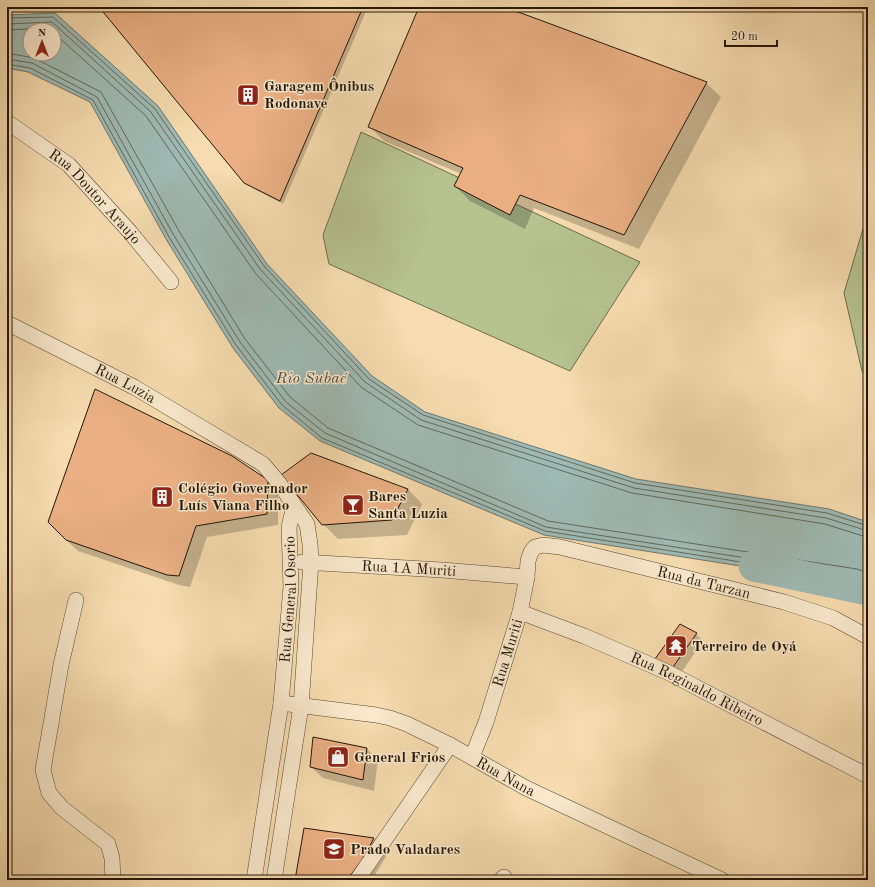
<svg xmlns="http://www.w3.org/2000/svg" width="875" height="887" font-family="'Old Standard TT',serif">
	<rect width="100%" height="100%" fill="#f6dcb0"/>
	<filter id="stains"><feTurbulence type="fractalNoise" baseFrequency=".005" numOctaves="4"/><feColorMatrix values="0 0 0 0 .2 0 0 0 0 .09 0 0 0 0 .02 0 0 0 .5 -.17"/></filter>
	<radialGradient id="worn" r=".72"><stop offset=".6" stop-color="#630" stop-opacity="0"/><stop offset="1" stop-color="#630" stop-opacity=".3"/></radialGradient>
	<path fill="#b6c290" stroke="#6e6c4b" d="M 361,132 L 640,262 L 570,371 L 329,264 L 323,235 Z
		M 868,212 L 868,380 L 862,371 L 844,293 Z"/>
	<path fill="#9fbab4" stroke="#6e786e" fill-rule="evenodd" d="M 55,13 L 158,106 L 267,264 L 372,376 L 425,412 L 636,479 L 829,509 L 868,522 L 868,589 L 854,584 L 544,535 L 320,441 L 279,408 L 233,348 L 166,239 L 90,102 L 28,72 L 7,68 L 7,15 ZM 30,30 L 54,30 L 54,54 L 30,54 Z"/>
	<path fill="#0003" d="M 100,7 L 368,7 L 283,204 L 249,186 L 245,183 Z
		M 421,7 L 494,7 L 706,83 L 721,97 L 639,249 L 534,208 L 525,229 L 470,201 L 455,186 L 461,174 L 384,141 L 369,126 Z
		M 267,481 L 278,492 L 278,525 L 207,537 L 190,587 L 179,585 L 78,551 L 66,540 Z
		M 408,489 L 422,504 L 407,535 L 338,539 L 323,524 Z
		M 681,625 L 696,634 L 703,641 L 681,673 L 664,666 Z
		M 366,748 L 378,760 L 374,791 L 323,778 L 311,767 Z
		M 304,829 L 374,839 L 388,853 L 372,880 L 296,880 Z"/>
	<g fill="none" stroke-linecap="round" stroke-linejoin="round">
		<path stroke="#62685d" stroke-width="1" d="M 7,18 L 53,17 L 155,109 L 264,266 L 369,379 L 423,415 L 635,483 L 827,513 L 868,526
			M 7,24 L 52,22 L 151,112 L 260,269 L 365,382 L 421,420 L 634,488 L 826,518 L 868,531
			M 7,30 L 48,28 L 51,30
			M 54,33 L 146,116 L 256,274 L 361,387 L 418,425 L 632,493 L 825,524 L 863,536 L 868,537
			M 7,53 L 34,58 L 101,92 L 179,231 L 245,339 L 290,397 L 328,428 L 548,521 L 857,569 L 868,573
			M 7,59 L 32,63 L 97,97 L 173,234 L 240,342 L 286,402 L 325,433 L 546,527 L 856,575 L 868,579
			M 7,64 L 30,68 L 93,100 L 169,237 L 236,345 L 282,405 L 322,438 L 545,531 L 855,580 L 868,585"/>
		<path stroke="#9fbab4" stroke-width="31" d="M 754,566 L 868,590"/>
	</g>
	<path fill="#eab084" stroke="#251506" d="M 99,7 L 363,7 L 280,201 L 244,183 Z
		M 419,7 L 498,7 L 521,13 L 707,82 L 624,235 L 520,195 L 510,215 L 454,186 L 463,168 L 368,127 Z
		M 95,389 L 232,456 L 268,480 L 267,514 L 196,526 L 179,576 L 167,575 L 66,540 L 48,522 Z
		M 311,453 L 408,489 L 392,520 L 322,525 L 281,475 Z
		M 680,624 L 697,633 L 673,667 L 655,659 Z
		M 313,737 L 367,748 L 363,780 L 310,767 Z
		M 304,828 L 374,838 L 362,860 L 347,880 L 295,880 Z"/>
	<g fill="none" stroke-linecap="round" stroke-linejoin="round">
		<g stroke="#594730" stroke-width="16">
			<g id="street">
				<path id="s1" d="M 7,122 L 69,165 L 130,232 L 171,282"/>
				<path id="s2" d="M 7,323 L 134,387 L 263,464 L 279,483 L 307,524 L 310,544 L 311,562 L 301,706 L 274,880"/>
				<path id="s3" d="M 302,562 L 442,570 L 527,577"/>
				<path d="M 76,600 L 61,665 L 43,770 L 49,793 L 62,808 L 108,844 L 112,858 L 113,880"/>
				<path id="s4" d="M 520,612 L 584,636 L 667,672 L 868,776"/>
				<path id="s5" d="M 281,703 L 376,715 L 390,718 L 407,724 L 450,745 L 526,788 L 722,880"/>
				<path id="s6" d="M 472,757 L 486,722 L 520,612 L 527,577 L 528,561 L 531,552 L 535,547 L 543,545 L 560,547 L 784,602 L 833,618 L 868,637"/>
				<path id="s7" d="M 254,880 L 281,703 L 291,587 L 289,527 L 294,506"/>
				<path d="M 357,880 L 450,745"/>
				<path d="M 501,880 L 504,877"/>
			</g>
		</g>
		<use href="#street" stroke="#f9e8cc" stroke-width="15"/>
	</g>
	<defs>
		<g id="building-square" transform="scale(1.15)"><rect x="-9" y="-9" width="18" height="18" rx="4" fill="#8f2418" stroke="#f9e8cc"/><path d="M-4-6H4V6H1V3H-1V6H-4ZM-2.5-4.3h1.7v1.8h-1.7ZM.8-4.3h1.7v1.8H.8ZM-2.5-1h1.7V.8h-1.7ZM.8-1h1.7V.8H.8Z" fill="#fff"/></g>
		<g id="bar-square" transform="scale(1.15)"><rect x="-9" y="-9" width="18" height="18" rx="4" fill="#8f2418" stroke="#f9e8cc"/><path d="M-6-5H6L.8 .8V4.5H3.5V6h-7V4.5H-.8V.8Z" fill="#fff"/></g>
		<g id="temple-square" transform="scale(1.15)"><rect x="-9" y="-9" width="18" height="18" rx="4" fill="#8f2418" stroke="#f9e8cc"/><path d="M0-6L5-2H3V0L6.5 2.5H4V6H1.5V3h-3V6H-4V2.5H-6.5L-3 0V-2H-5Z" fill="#fff"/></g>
		<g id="shop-square" transform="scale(1.15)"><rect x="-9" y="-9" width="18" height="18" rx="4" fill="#8f2418" stroke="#f9e8cc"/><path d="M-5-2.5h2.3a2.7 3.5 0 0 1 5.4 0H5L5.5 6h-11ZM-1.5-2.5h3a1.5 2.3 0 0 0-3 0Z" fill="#fff"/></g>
		<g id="school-square" transform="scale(1.15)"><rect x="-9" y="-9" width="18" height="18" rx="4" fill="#8f2418" stroke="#f9e8cc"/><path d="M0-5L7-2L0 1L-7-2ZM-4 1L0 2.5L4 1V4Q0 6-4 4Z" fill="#fff"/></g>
	</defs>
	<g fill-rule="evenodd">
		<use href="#building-square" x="248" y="95"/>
		<use href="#building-square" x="162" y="497"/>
		<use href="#bar-square" x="353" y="505"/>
		<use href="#temple-square" x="676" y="646"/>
		<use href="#shop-square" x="338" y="757"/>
		<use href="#school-square" x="334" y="849"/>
	</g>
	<g text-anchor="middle" stroke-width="3" stroke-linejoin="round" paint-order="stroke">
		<g font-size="15" font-weight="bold" fill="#251506" stroke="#f9e8cc" text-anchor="start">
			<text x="264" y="91">Garagem Ônibus<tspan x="264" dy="17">Rodonave</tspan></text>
			<text x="178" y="493">Colégio Governador<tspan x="178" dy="17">Luís Viana Filho</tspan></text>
			<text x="368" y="501">Bares<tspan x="368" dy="17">Santa Luzia</tspan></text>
			<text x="692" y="651">Terreiro de Oyá</text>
			<text x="354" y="762">General Frios</text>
			<text x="350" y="854">Prado Valadares</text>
		</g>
		<g font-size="15" fill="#251506" stroke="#f9e8cc">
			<text dy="5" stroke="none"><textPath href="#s1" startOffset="116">Rua Doutor Araujo</textPath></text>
			<text dy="5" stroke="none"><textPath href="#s2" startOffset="133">Rua Luzia</textPath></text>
			<text dy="5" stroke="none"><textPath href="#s3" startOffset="107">Rua 1A Muriti</textPath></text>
			<text dy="5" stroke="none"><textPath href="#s6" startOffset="394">Rua da Tarzan</textPath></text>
			<text dy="5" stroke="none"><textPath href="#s7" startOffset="283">Rua General Osorio</textPath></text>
			<text dy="5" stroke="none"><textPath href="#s6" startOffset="110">Rua Muriti</textPath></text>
			<text dy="5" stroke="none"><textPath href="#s4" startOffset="193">Rua Reginaldo Ribeiro</textPath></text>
			<text dy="5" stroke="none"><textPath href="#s5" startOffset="240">Rua Nana</textPath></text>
		</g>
		<g font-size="16" font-style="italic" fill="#504f43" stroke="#f9e8cc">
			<text x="311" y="383">Rio Subaé</text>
		</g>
	</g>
	<rect width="875" height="887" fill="none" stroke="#f6dcb0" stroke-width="24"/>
	<rect x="8" y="8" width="859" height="871" fill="none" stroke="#251506" stroke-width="2"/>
	<rect x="12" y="12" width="851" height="863" fill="none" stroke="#251506"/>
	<g transform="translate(42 42)"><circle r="19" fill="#f9e8cc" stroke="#a4947d"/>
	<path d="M0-3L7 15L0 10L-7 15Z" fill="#8f2418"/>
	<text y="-6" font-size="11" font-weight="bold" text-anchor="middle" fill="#251506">N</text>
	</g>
	<path d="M725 40v6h52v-6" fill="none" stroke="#251506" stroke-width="2"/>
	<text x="731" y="40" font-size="12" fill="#251506" stroke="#f9e8cc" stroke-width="3" paint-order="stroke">20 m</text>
	<rect width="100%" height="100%" filter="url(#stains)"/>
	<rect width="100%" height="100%" fill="url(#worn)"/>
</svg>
